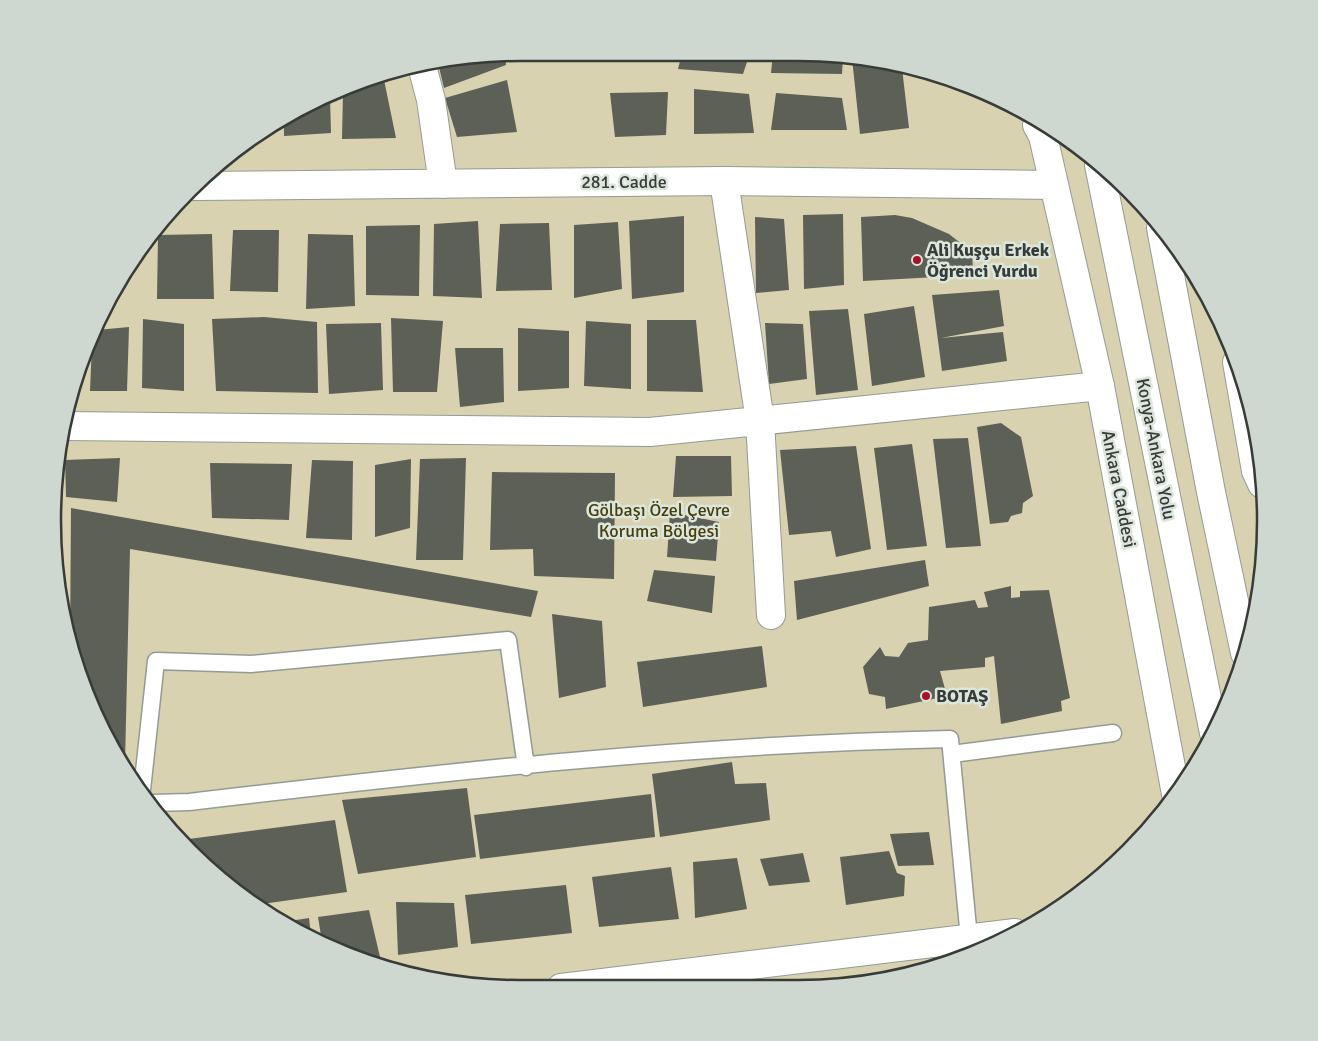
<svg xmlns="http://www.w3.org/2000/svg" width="1318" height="1041" font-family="Signika,sans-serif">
	<rect width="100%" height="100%" fill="#dce6dd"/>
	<path fill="#d8d2b0" d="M 521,53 L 828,53 L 948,77 L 1083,149 L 1150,212 L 1203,286 L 1241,370 L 1261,459 L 1265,551 L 1250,641 L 1217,727 L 1169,805 L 1106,872 L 1032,926 L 948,964 L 828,987 L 520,988 L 429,980 L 342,953 L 260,909 L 189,851 L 115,755 L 69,642 L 53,521 L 68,400 L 115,287 L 189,190 L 286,115 L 399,69 Z"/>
	<path fill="#5c6056" d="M 523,53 L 573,53 L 573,57 L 524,59 Z
		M 682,53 L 750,53 L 743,74 L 678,69 Z
		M 773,53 L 828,53 L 843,57 L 842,74 L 771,73 Z
		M 505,55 L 506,65 L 444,88 L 438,63 Z
		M 852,58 L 902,68 L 909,128 L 860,134 Z
		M 383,75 L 396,138 L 342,139 L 343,92 Z
		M 507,80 L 517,132 L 457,137 L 445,98 Z
		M 694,89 L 749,94 L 754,133 L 694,134 Z
		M 668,92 L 666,135 L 615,137 L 610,93 Z
		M 776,93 L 842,98 L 847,130 L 771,130 Z
		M 330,97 L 331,133 L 284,136 L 284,117 Z
		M 843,214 L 844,285 L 804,289 L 803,215 Z
		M 895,215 L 912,218 L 949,234 L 963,245 L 972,246 L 973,275 L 863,281 L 861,217 Z
		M 684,216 L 684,292 L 632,299 L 629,221 Z
		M 755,217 L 784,219 L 789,290 L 756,293 Z
		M 478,221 L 482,298 L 433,296 L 434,224 Z
		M 618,222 L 622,289 L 574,298 L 574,225 Z
		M 549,223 L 552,290 L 496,291 L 500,224 Z
		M 420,225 L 419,296 L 366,295 L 366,226 Z
		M 233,230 L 279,230 L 278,292 L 230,291 Z
		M 212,234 L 214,299 L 157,299 L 158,235 Z
		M 308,234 L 353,235 L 355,306 L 306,309 Z
		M 999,290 L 1004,326 L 941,338 L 1003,332 L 1007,361 L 942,371 L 932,295 Z
		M 914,306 L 925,377 L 872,386 L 864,314 Z
		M 848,309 L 858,390 L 816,395 L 809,311 Z
		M 264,317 L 317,322 L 318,393 L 216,391 L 212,319 Z
		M 391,318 L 443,321 L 437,392 L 393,392 Z
		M 143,319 L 184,324 L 184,391 L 142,388 Z
		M 647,320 L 696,320 L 703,392 L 647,391 Z
		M 586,321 L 631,324 L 631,389 L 584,386 Z
		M 381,323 L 383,390 L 329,394 L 326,324 Z
		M 765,323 L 803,324 L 807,379 L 769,384 Z
		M 129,327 L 127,391 L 90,391 L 92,343 L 97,330 Z
		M 518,328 L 569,331 L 569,388 L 518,391 Z
		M 455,348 L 503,348 L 504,402 L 460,407 Z
		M 1001,423 L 1021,437 L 1033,496 L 1023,503 L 1022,513 L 1011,516 L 1008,522 L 990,524 L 977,427 Z
		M 968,438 L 981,546 L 946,548 L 933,439 Z
		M 912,444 L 927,546 L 887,550 L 874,448 Z
		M 856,446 L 871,549 L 836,557 L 831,531 L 789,535 L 780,450 Z
		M 676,456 L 731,456 L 732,496 L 673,497 Z
		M 120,458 L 117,502 L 66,497 L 65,460 Z
		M 466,458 L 463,560 L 416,560 L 420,459 Z
		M 411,459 L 410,528 L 375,537 L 375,465 Z
		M 312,460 L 353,461 L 352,540 L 306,538 Z
		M 210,463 L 292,464 L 289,520 L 212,518 Z
		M 492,472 L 615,473 L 614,579 L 534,576 L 533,549 L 490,550 Z
		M 71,508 L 538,591 L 531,617 L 130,549 L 125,762 L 121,762 L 115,755 L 70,645 Z
		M 670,512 L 719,522 L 716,561 L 667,557 Z
		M 925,560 L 929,586 L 797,620 L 794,581 Z
		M 654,570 L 715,576 L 712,613 L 647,601 Z
		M 1011,586 L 1011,598 L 1020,597 L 1020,591 L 1049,590 L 1070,698 L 1061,701 L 1062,711 L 1001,724 L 994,656 L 985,658 L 985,667 L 940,671 L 947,696 L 886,709 L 885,697 L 869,694 L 863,667 L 880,647 L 885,656 L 899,657 L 908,643 L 928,640 L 929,607 L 975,600 L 978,608 L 988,607 L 984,592 Z
		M 552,614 L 602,621 L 606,687 L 559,698 Z
		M 762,646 L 767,687 L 643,707 L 637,662 Z
		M 732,762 L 735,784 L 766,783 L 770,820 L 660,837 L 652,774 Z
		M 467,788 L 476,857 L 358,874 L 342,800 Z
		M 651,794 L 655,837 L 480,859 L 474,815 Z
		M 335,820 L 347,892 L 255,905 L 189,851 L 181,840 Z
		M 929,832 L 934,865 L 898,866 L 890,834 Z
		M 889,851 L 897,873 L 905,876 L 904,896 L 846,905 L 840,857 Z
		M 803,853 L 810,882 L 769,886 L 760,859 Z
		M 737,858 L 747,909 L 695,918 L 693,862 Z
		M 671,867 L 679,919 L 599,927 L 592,877 Z
		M 566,885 L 572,933 L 471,944 L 465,895 Z
		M 396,902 L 454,903 L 458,947 L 398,955 Z
		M 369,910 L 380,957 L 367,961 L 342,953 L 322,942 L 318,917 Z
		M 309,918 L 311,936 L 283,922 Z"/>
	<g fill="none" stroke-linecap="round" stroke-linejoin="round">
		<g stroke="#939c94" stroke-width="19">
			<path id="lane" d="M 952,754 L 1113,733
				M 142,790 L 156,661 L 251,664 L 508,640 L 526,767
				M 153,803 L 189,802 C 442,772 695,744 950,739 L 969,938"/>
		</g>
		<g stroke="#939c94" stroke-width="30">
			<path id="street" d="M 422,66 L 431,100 L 443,184
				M 724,181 L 760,421 L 771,615
				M 65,426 L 650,432 L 1100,386"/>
		</g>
		<g stroke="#939c94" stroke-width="30">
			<path id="secondary" d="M 1037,125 L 1043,136 L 1100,386 L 1176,794
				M 194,186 L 724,181 L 1053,185
				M 1237,362 L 1256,471 L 1262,484
				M 561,988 L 1015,933"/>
		</g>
		<g stroke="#939c94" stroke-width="30">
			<path id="highway" d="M 1099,165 L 1214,733
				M 1161,228 L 1211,492 L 1245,653"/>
		</g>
		<use href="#lane" stroke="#fff" stroke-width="16"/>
		<use href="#street" stroke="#fff" stroke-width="28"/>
		<use href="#secondary" stroke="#fff" stroke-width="28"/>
		<use href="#highway" stroke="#fff" stroke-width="28"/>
	</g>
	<g fill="#a8112a" stroke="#dce6dd" stroke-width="2">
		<circle cx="917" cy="260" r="5"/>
		<circle cx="926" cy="696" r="5"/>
	</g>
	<g text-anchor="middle" stroke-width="5" stroke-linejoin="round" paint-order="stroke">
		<g font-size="18" fill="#383c39" stroke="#dce6dd">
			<text x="624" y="188">281. Cadde</text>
			<text transform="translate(1156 449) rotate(79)" y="6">Konya-Ankara Yolu</text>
			<text transform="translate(1119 489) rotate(79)" y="6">Ankara Caddesi</text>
		</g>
		<g font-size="18" font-weight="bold" fill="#383c39" stroke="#dce6dd" text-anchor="start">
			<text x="927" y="256">Ali Kuşçu Erkek<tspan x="927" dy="21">Öğrenci Yurdu</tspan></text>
			<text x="936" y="702">BOTAŞ</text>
		</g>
		<g font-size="18" fill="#483e0a" stroke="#dce6dd">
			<text x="659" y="516">Gölbaşı Özel Çevre<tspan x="659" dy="21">Koruma Bölgesi</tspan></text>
		</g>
	</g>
	<path d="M0 0H1318V1041H0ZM520 61H798A459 459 0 0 1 1257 520V521A459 459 0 0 1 798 980H520A459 459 0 0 1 61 521V520A459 459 0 0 1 520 61Z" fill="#cfd8d0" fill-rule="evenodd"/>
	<path fill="none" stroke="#383c39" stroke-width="2.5" d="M520 61H798A459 459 0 0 1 1257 520V521A459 459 0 0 1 798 980H520A459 459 0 0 1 61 521V520A459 459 0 0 1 520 61Z"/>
</svg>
